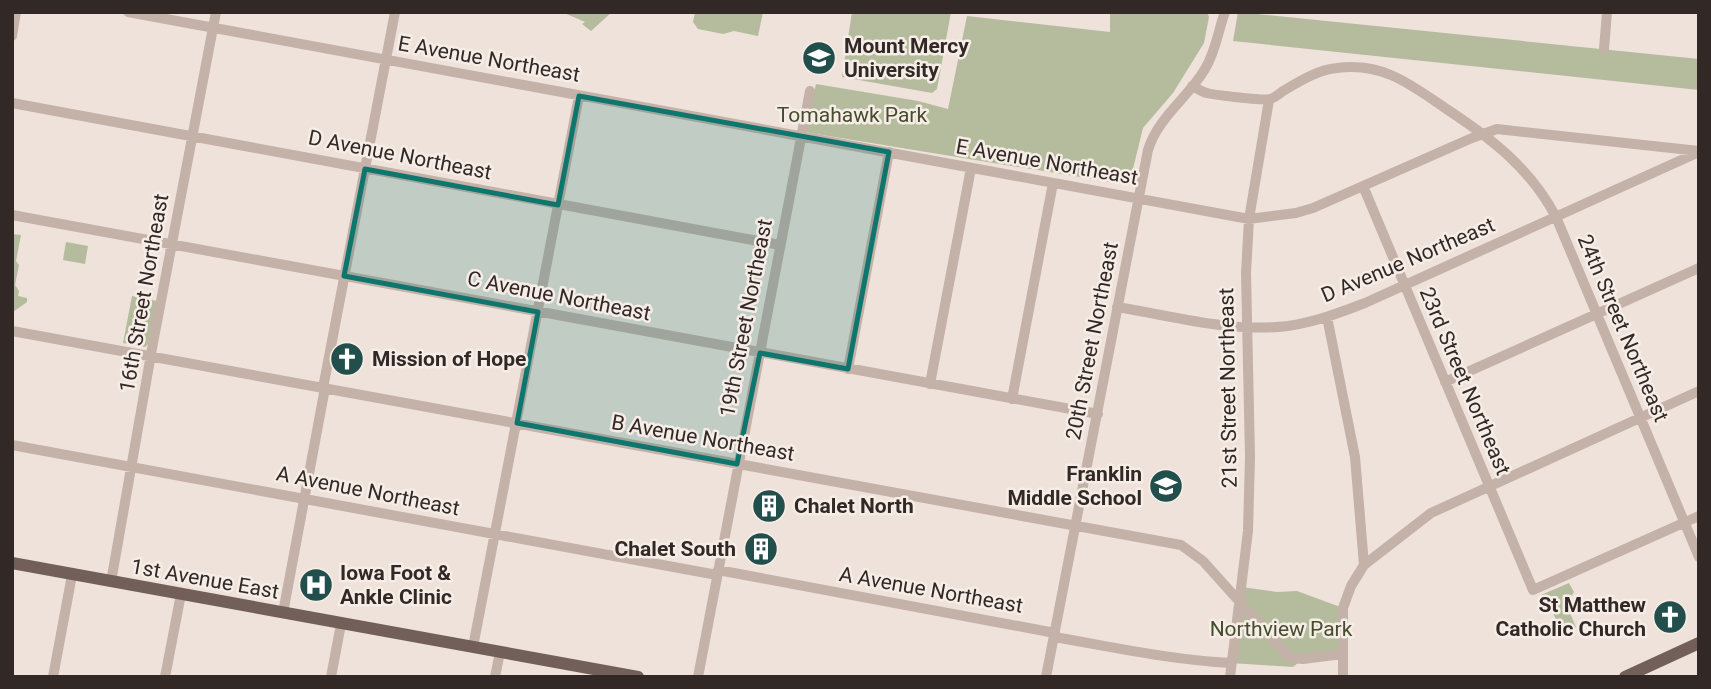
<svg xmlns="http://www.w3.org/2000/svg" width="1711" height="689" font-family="Roboto,sans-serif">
	<rect width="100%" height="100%" fill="#eee2db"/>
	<path fill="#b5bb9d" d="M 562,12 L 612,12 L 591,31 L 582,24 L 585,22 Z
		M 695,12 L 763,12 L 758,36 L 734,31 L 723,34 L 698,29 L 693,22 Z
		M 852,12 L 951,12 L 937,89 L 932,93 L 842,77 Z
		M 1110,12 L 1207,12 L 1209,17 L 1204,43 L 1173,93 L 1143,128 L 1129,185 L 804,132 L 816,84 L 918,101 L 948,109 L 967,16 L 1110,32 Z
		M 1238,12 L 1699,59 L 1699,90 L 1233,41 Z
		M 12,234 L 21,235 L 16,261 L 19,265 L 15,285 L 19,291 L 18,296 L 27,298 L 27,302 L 13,312 Z
		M 66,242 L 88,246 L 85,264 L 63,260 Z
		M 132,296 L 157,301 L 148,344 L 145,347 L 123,343 Z
		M 1569,583 L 1574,592 L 1566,604 L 1576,627 L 1562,633 L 1552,611 L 1547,613 L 1541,595 Z
		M 1242,587 L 1277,592 L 1297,591 L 1343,608 L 1342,654 L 1303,659 L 1293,667 L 1231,663 Z"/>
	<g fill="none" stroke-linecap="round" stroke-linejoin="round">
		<path stroke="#c4b1a8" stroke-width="10" d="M 128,12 L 1249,219 L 1296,213 L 1313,208 L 1472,138 L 1497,129 L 1699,151
			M 12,36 L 16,12
			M 1604,49 L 1607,12
			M 1192,86 C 1197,88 1202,92 1207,93 C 1215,95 1264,101 1270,99 C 1274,98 1279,94 1283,91 C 1300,81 1317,70 1337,68 C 1384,62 1411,85 1448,110 C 1492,139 1530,168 1556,217 L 1699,557
			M 12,103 L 780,245
			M 1363,186 L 1533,590 L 1699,516
			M 12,215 L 1098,414
			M 1117,307 C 1173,316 1231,333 1288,326 C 1315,322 1339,313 1365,303 L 1699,152
			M 1327,317 L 1355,457 L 1364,565 L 1351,586 L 1343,608 L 1343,677
			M 12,331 L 1181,545 L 1203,561 L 1290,658 L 1303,659 L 1342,654
			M 848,369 L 889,152
			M 1445,382 L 1699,268
			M 930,384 L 971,168
			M 323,388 L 395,12
			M 1012,399 L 1053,183
			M 12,445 L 717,575
			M 1364,565 L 1431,513 L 1699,391
			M 718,570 L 1055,633
			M 111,582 L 153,343 L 216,12
			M 283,613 L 325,388
			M 1054,637 C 1113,647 1171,660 1231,663
			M 473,647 L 579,96
			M 53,677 L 72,575
			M 165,677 L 181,594
			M 331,677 L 341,624
			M 495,677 L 500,652
			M 698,677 L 810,91
			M 1046,677 L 1148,150 C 1158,117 1188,98 1205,69 C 1216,51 1218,31 1225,12
			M 1230,677 L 1248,531 L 1250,457 L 1246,273 L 1249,219 L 1269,100"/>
		<path stroke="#725f5a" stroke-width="12" d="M 12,563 L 638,677
			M 1625,677 L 1699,643"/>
	</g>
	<path fill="#0f766e" fill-opacity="0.2" stroke="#0f766e" stroke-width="5" stroke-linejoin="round" d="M 579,96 L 889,152 L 848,369 L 760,353 L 737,464 L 517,423 L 538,312 L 344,276 L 365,169 L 558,205 Z"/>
	<defs>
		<g id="university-disc" transform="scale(1.75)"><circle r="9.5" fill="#224e4b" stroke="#f6ede6"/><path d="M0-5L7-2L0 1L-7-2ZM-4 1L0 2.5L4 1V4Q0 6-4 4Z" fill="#fff"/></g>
		<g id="church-disc" transform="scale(1.75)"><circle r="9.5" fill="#224e4b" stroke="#f6ede6"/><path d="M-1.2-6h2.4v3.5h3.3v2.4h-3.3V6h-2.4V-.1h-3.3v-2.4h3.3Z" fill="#fff"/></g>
		<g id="school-disc" transform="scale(1.75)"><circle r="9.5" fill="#224e4b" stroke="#f6ede6"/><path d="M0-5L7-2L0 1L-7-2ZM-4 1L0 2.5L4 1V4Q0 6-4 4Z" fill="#fff"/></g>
		<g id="building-disc" transform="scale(1.75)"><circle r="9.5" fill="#224e4b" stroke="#f6ede6"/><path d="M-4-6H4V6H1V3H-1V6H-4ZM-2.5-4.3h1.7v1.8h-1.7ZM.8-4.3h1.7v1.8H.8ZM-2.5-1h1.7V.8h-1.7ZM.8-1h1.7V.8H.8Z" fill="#fff"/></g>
		<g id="hospital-disc" transform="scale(1.75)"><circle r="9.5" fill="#224e4b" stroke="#f6ede6"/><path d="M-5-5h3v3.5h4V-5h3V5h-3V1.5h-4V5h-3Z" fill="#fff"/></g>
	</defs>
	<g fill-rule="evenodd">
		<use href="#university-disc" x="819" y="58"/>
		<use href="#church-disc" x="347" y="359"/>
		<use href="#school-disc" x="1166" y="486"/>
		<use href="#building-disc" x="769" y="506"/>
		<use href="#building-disc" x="761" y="549"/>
		<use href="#hospital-disc" x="316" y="585"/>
		<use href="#church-disc" x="1670" y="617"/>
	</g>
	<g text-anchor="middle" stroke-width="5" stroke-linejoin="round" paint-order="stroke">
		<g font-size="21" font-weight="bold" fill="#322927" stroke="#f6ede6" text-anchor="start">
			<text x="844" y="53">Mount Mercy<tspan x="844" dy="24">University</tspan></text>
			<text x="372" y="366">Mission of Hope</text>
			<text x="1142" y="481" text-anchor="end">Franklin<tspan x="1142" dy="24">Middle School</tspan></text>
			<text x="794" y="513">Chalet North</text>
			<text x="736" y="556" text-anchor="end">Chalet South</text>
			<text x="340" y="580">Iowa Foot &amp;<tspan x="340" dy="24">Ankle Clinic</tspan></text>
			<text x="1646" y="612" text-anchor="end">St Matthew<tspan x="1646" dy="24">Catholic Church</tspan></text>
		</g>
		<g font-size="21" fill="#322927" stroke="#f6ede6">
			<text transform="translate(489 59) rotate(10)" y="7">E Avenue Northeast</text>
			<text transform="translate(400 155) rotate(11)" y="7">D Avenue Northeast</text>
			<text transform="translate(1047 162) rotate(10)" y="7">E Avenue Northeast</text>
			<text transform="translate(1408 260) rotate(-23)" y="7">D Avenue Northeast</text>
			<text transform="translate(144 293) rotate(-80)" y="7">16th Street Northeast</text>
			<text transform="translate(559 296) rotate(11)" y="7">C Avenue Northeast</text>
			<text transform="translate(746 318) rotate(-79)" y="7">19th Street Northeast</text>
			<text transform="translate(1623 328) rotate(67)" y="7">24th Street Northeast</text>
			<text transform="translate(1092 341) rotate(-79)" y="7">20th Street Northeast</text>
			<text transform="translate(1465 381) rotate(67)" y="7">23rd Street Northeast</text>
			<text transform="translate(1228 388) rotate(-91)" y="7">21st Street Northeast</text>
			<text transform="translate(703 438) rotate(10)" y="7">B Avenue Northeast</text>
			<text transform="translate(368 491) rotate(11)" y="7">A Avenue Northeast</text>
			<text transform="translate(205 579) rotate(10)" y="7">1st Avenue East</text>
			<text transform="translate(931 590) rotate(10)" y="7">A Avenue Northeast</text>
		</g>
		<g font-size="21" fill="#464d2e" stroke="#f6ede6">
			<text x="852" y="122">Tomahawk Park</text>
			<text x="1281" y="636">Northview Park</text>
		</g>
	</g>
	<rect width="1711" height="689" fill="none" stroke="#322927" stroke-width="28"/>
</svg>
